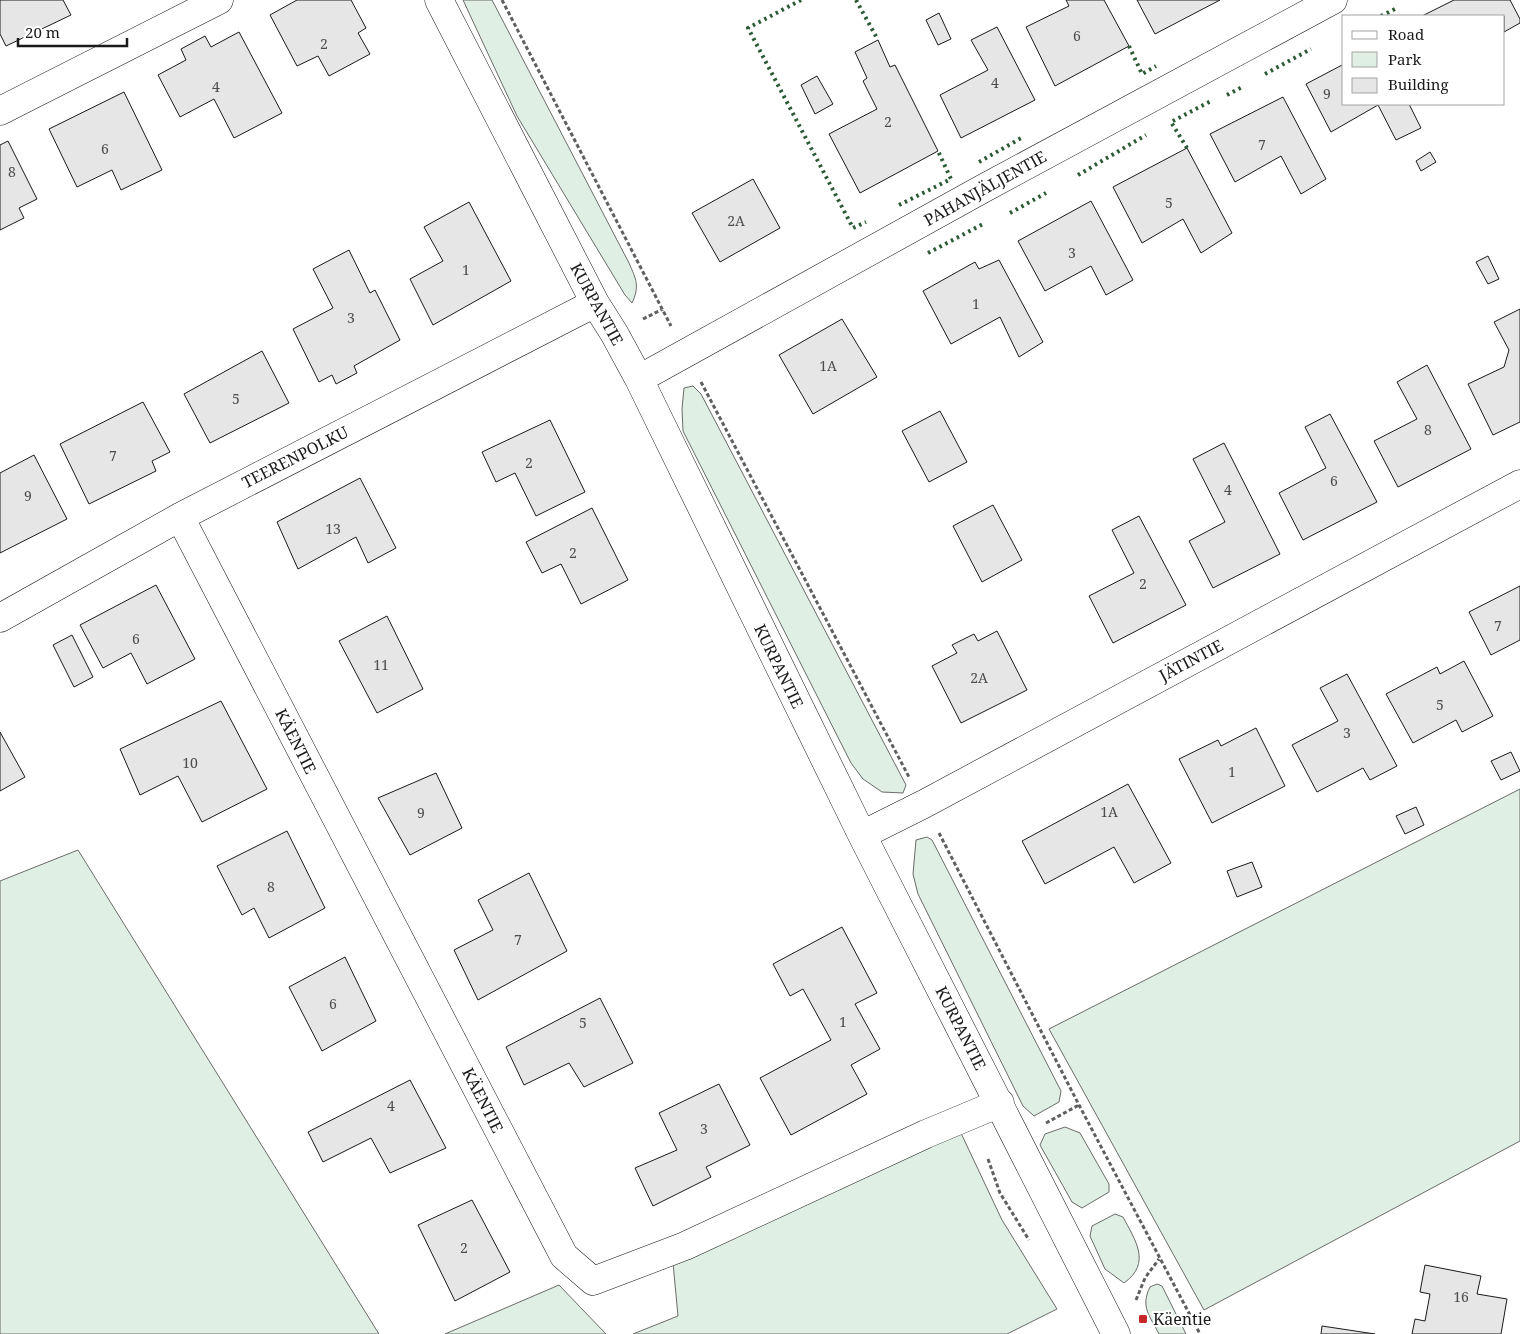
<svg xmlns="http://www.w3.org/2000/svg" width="1520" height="1334" font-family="'Noto Serif',serif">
	<rect width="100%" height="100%" fill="#fff"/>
	<path fill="#e0efe3" stroke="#6a6a6a" d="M 463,0 L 492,0 L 629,263 C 636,279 640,286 632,303 L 625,295 L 517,116 Z
		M 693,386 L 701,394 L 906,785 L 903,793 L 882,792 L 863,779 L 851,763 L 683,431 L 682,409 L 684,388 Z
		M 1520,789 L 1520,1141 L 1204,1310 L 1049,1029 Z
		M 927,837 L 932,840 L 1061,1091 L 1059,1102 L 1034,1116 L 1023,1106 L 918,894 L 913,874 L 916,840 Z
		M 78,850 L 379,1334 L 0,1334 L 0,881 Z
		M 1065,1127 L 1080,1133 L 1109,1184 L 1109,1192 L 1082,1208 L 1072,1202 L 1040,1145 L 1045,1134 Z
		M 960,1131 L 1002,1220 L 1057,1309 L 1007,1334 L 633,1334 L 678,1316 L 673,1263 Z
		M 1115,1214 L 1123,1217 C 1135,1240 1152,1263 1124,1283 L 1105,1269 L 1090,1236 L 1092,1226 Z
		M 1157,1284 L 1162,1286 L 1186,1334 L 1159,1334 C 1150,1316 1140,1307 1150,1287 Z
		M 559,1285 L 606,1334 L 445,1334 Z"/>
	<path fill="#e6e6e6" stroke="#1a1a1a" d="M 0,0 L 63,0 L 71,15 L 6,46 L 0,34 Z
		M 297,0 L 351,0 L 366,28 L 358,33 L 370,54 L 329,76 L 318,56 L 297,66 L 270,15 Z
		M 1066,0 L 1104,0 L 1129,46 L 1055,86 L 1026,27 L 1069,6 Z
		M 1137,0 L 1220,0 L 1155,34 Z
		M 1454,0 L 1510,0 L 1520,19 L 1520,23 L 1504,32 L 1504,16 L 1422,16 Z
		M 939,13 L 951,39 L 938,45 L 926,20 Z
		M 997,27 L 1035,100 L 961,138 L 940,95 L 988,70 L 971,40 Z
		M 239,32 L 282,113 L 234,138 L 214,99 L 180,117 L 158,75 L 186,60 L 181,49 L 205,36 L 211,47 Z
		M 878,40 L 890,67 L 895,65 L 938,151 L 860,193 L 829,134 L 877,109 L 863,81 L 867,78 L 855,52 Z
		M 1344,64 L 1344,104 L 1409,104 L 1421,128 L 1396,140 L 1378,105 L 1331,132 L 1306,84 Z
		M 817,76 L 833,104 L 815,114 L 801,85 Z
		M 124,92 L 162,170 L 121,190 L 112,170 L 77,187 L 49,129 Z
		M 1283,97 L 1326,179 L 1301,194 L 1281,156 L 1235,182 L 1210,134 Z
		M 8,141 L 37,199 L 19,208 L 24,218 L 0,230 L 0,145 Z
		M 1187,148 L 1232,233 L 1201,253 L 1183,219 L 1142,243 L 1113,187 Z
		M 1430,152 L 1436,162 L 1421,171 L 1416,161 Z
		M 753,179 L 780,228 L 720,262 L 692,213 Z
		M 1091,201 L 1133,280 L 1106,295 L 1091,266 L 1045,291 L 1018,241 Z
		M 469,202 L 511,281 L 433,325 L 410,279 L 443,261 L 424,227 Z
		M 349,250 L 370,293 L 375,290 L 400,340 L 354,366 L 357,373 L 336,384 L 332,375 L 319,382 L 293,329 L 333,308 L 313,269 Z
		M 1488,256 L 1499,279 L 1488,284 L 1476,262 Z
		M 999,260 L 1043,342 L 1019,357 L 1000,317 L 951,344 L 923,291 L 975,262 L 979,269 Z
		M 1520,309 L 1520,422 L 1493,435 L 1468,384 L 1504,367 L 1509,350 L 1494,322 Z
		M 842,319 L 877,377 L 813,414 L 779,355 Z
		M 262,351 L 289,403 L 210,443 L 184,394 Z
		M 1427,365 L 1471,449 L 1398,487 L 1374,441 L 1417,419 L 1397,382 Z
		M 143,402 L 170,452 L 152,461 L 156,471 L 89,504 L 60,444 Z
		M 940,411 L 967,462 L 929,482 L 902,431 Z
		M 1330,414 L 1377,502 L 1303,540 L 1279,493 L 1326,468 L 1305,427 Z
		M 550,420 L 585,492 L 536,516 L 515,473 L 496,482 L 482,452 Z
		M 1224,443 L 1280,554 L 1213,588 L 1189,541 L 1225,522 L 1193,459 Z
		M 34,455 L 67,519 L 0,553 L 0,473 Z
		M 360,478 L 396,548 L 368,563 L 356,537 L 298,569 L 277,522 Z
		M 993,505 L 1022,560 L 982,582 L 953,526 Z
		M 592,508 L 628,580 L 581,604 L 561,564 L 542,573 L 526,542 Z
		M 1139,516 L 1186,605 L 1113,643 L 1089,596 L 1134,573 L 1112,530 Z
		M 156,585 L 195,659 L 147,684 L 131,653 L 103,668 L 80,625 Z
		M 1520,586 L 1520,640 L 1491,655 L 1469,612 Z
		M 387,616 L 423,689 L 377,713 L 339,641 Z
		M 997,631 L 1027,690 L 961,723 L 932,666 L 957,653 L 952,645 L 974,634 L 978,641 Z
		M 72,635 L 93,677 L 74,687 L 53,645 Z
		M 1464,661 L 1493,716 L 1462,732 L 1456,720 L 1413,743 L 1386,694 L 1437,667 L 1440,674 Z
		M 1347,674 L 1397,766 L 1370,780 L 1363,768 L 1317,792 L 1292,745 L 1338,721 L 1320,688 Z
		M 221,701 L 267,789 L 202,822 L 178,776 L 140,795 L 120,749 Z
		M 1256,728 L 1285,786 L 1212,823 L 1179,759 L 1218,740 L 1221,746 Z
		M 0,732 L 25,777 L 0,791 Z
		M 1511,752 L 1520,771 L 1501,780 L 1491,761 Z
		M 436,773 L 462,828 L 410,855 L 378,798 Z
		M 1128,784 L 1171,863 L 1134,883 L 1114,847 L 1045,884 L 1022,841 Z
		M 1416,807 L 1424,825 L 1405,834 L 1396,816 Z
		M 287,831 L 325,908 L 269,938 L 254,908 L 242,915 L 217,866 Z
		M 1252,862 L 1262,887 L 1237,897 L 1227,871 Z
		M 529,873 L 567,951 L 478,1000 L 454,950 L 493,930 L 478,900 Z
		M 842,927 L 877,993 L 855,1004 L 880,1049 L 851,1065 L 867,1094 L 791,1135 L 760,1078 L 831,1040 L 803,989 L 790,996 L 773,964 Z
		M 345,957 L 376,1021 L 322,1051 L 289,987 Z
		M 600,998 L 633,1063 L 584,1087 L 569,1063 L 524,1085 L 506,1047 Z
		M 410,1080 L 446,1148 L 390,1173 L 371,1138 L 323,1162 L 308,1132 Z
		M 719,1084 L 750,1145 L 706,1167 L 711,1177 L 653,1206 L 635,1168 L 677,1150 L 659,1113 Z
		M 472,1200 L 510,1272 L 455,1301 L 418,1225 Z
		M 1425,1265 L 1481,1276 L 1477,1294 L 1507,1299 L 1501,1334 L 1412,1334 L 1415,1319 L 1425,1321 L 1430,1294 L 1420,1292 Z
		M 1322,1326 L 1375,1334 L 1321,1334 Z"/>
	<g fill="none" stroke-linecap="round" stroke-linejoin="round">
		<g stroke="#1a1a1a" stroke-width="29">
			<path id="minor" d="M 439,0 L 595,303 L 614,333 L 639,379 L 862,835 L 1116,1334
				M 0,111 L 219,0
				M 639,379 L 986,187 L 1333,0
				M 180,517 L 564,1256 L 593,1281 L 685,1246 L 926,1134 L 1000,1103
				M 0,618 L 180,517 L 595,303
				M 862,835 L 924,804 L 1520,484"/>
		</g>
		<path stroke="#5f5f5f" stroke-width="3" stroke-dasharray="4 2.5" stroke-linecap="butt" d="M 502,0 L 671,326
			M 643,319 L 663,309
			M 701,382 L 909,777
			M 939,833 L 1079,1105 L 1200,1334
			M 1046,1123 L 1079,1105
			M 988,1159 L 1000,1193 L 1029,1240
			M 1136,1300 L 1145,1278 L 1159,1259"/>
		<use href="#minor" stroke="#fff" stroke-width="28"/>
		<path stroke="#2b5a34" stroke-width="4" stroke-dasharray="2.5 4" stroke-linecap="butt" d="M 801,0 L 748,28 L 853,228 L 866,222
			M 856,0 L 878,40
			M 1381,16 L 1395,9
			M 1129,46 L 1142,74 L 1156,66
			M 1265,74 L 1311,49
			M 1227,95 L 1244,86
			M 1187,148 L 1171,122 L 1211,101
			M 979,162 L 1023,137
			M 1078,175 L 1146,135
			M 899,205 L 951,179 L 938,151
			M 1010,213 L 1046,193
			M 928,253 L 985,223"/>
	</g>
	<rect fill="#c62828" stroke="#fff" stroke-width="2" x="1138" y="1314" width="10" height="10" rx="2.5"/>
	<g text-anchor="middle" stroke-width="4" stroke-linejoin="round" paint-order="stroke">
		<g font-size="14" fill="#4d4d4d">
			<text x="1077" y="41">6</text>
			<text x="324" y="49">2</text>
			<text x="995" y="88">4</text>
			<text x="216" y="92">4</text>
			<text x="1327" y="99">9</text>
			<text x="888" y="127">2</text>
			<text x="1262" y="150">7</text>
			<text x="105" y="154">6</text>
			<text x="12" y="177">8</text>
			<text x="1169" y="208">5</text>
			<text x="736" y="226">2A</text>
			<text x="1072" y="258">3</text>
			<text x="466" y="275">1</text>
			<text x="976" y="309">1</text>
			<text x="351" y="323">3</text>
			<text x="828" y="371">1A</text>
			<text x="236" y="404">5</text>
			<text x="1428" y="435">8</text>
			<text x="113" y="461">7</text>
			<text x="529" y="468">2</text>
			<text x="1334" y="486">6</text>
			<text x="1228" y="495">4</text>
			<text x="28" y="501">9</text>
			<text x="333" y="534">13</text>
			<text x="573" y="558">2</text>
			<text x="1143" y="589">2</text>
			<text x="1498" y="631">7</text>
			<text x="136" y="644">6</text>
			<text x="381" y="670">11</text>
			<text x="979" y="683">2A</text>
			<text x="1440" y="710">5</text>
			<text x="1347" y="738">3</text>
			<text x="190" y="768">10</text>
			<text x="1232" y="777">1</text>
			<text x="1109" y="817">1A</text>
			<text x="421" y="818">9</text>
			<text x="271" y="892">8</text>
			<text x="518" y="945">7</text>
			<text x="333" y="1009">6</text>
			<text x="843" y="1027">1</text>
			<text x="583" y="1028">5</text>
			<text x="391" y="1111">4</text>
			<text x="704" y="1134">3</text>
			<text x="464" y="1253">2</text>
			<text x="1461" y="1302">16</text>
		</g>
		<g font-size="16" fill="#1a1a1a" stroke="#fff">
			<text transform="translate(985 188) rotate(-29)" y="6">PAHANJÄLJENTIE</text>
			<text transform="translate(597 304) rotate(61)" y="6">KURPANTIE</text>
			<text transform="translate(295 457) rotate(-27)" y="6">TEERENPOLKU</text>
			<text transform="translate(1191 660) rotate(-28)" y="6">JÄTINTIE</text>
			<text transform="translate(779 666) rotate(64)" y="6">KURPANTIE</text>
			<text transform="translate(296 741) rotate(63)" y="6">KÄENTIE</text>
			<text transform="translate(961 1028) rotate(63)" y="6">KURPANTIE</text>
			<text transform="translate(483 1100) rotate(63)" y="6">KÄENTIE</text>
		</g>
		<g font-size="16" fill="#1a1a1a" stroke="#fff" text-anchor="start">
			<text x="1153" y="1325">Käentie</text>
		</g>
	</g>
	<rect x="1342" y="15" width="162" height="90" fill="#ffffff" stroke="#a3a3a3"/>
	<rect x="1352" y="31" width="25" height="8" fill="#ffffff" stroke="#a3a3a3"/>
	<text x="1388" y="40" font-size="15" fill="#1a1a1a">Road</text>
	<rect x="1352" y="52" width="25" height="15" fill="#e0efe3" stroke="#a3a3a3"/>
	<text x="1388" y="65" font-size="15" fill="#1a1a1a">Park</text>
	<rect x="1352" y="78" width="25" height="15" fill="#e6e6e6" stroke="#a3a3a3"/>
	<text x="1388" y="90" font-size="15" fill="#1a1a1a">Building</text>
	<path d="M18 38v8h109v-8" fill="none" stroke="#1a1a1a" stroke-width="2.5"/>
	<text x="25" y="38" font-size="15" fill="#1a1a1a" stroke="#ffffff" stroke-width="4" paint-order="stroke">20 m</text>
</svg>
